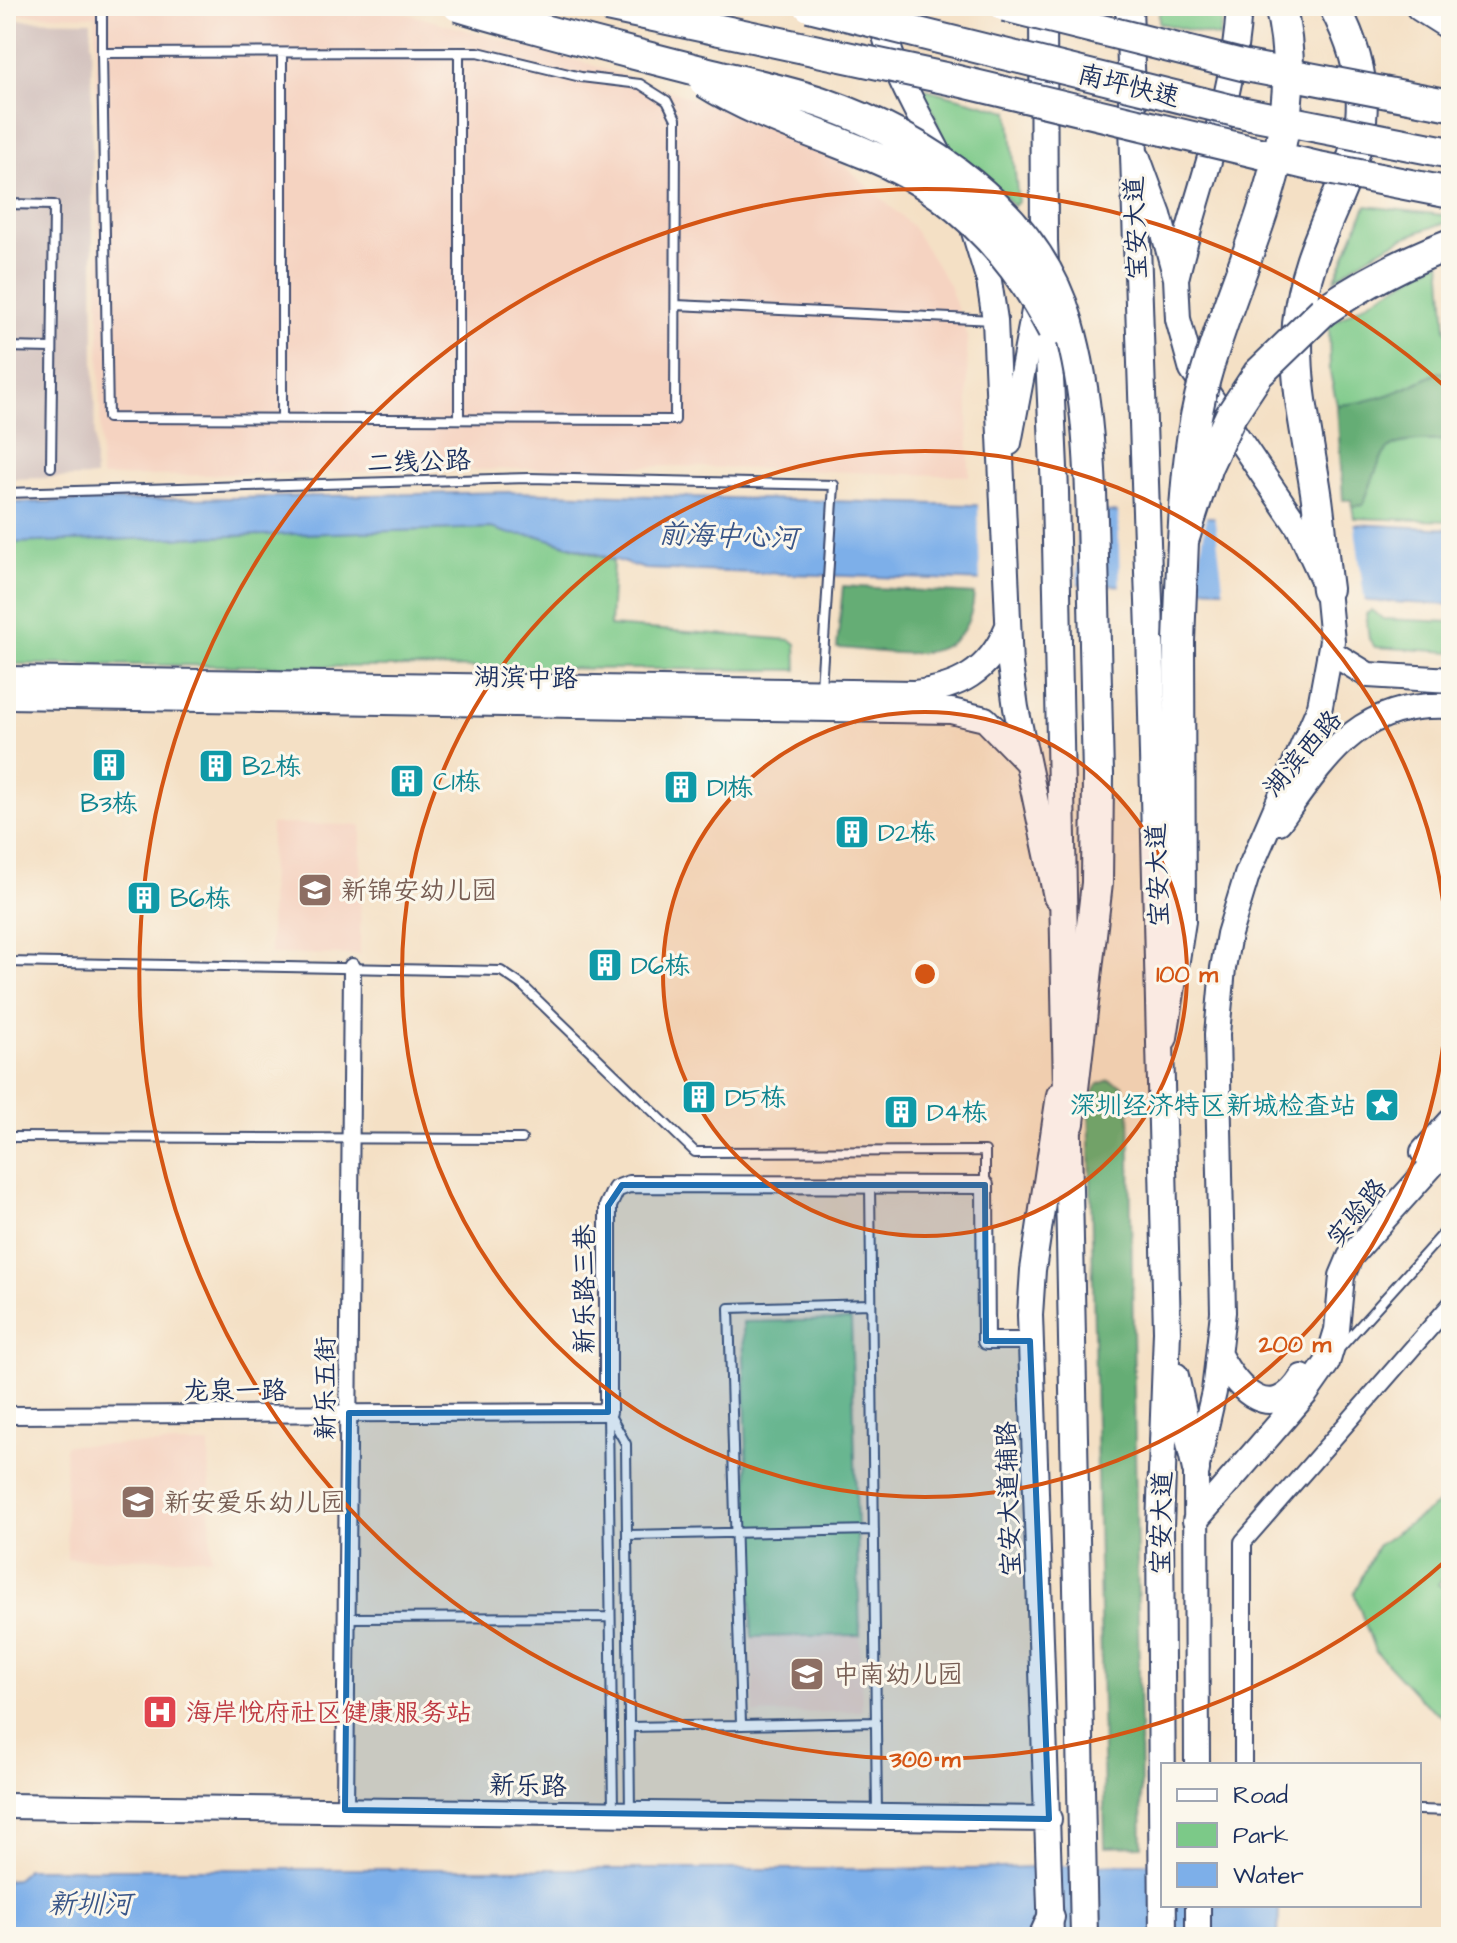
<svg xmlns="http://www.w3.org/2000/svg" width="1457" height="1943" font-family="'Architects Daughter','LXGW WenKai TC',sans-serif">
	<rect width="100%" height="100%" fill="#fbf7ec"/>
	<filter id="ink" filterUnits="userSpaceOnUse"><feTurbulence type="fractalNoise" baseFrequency=".0125" numOctaves="2"/><feDisplacementMap in="SourceGraphic" scale="16" xChannelSelector="R" yChannelSelector="G"/><feConvolveMatrix kernelMatrix="1 2 1 2 8 2 1 2 1" color-interpolation-filters="sRGB"/></filter>
	<filter id="wash" filterUnits="userSpaceOnUse"><feTurbulence type="fractalNoise" baseFrequency=".006" numOctaves="4" result="noise"/><feDisplacementMap in="SourceGraphic" scale="32" xChannelSelector="R" yChannelSelector="G"/><feGaussianBlur stdDeviation="1.8" result="paint"/><feColorMatrix in="noise" values="0 0 0 0 0 0 0 0 0 0 0 0 0 0 0 0 0 1.4 0 .05"/><feComposite in="paint" operator="in"/></filter>
	<g filter="url(#wash)">
		<rect width="100%" height="100%" fill="#f4e0c5"/>
		<path fill="#f5d3c1" d="M 6,6 L 379,6 L 586,63 L 752,118 L 844,165 L 912,226 L 949,285 L 967,337 L 969,476 L 674,466 L 101,477 L 95,16 L 6,14 Z
			M 271,824 L 361,825 L 360,955 L 270,954 Z
			M 209,1444 L 211,1558 L 67,1559 L 65,1445 Z
			M 860,1635 L 862,1711 L 754,1714 L 752,1637 Z"/>
		<path fill="#d1c0bc" d="M 6,20 L 91,21 L 95,477 L 6,479 Z"/>
		<path fill="#7cc988" stroke="#4c7c73" stroke-width="2" d="M 1159,6 L 1225,6 L 1219,37 L 1159,23 Z
			M 918,87 L 1009,111 L 1018,202 L 1014,206 L 967,161 L 945,147 L 933,111 Z
			M 1366,206 L 1451,216 L 1451,221 C 1409,233 1370,252 1335,279 Z
			M 1441,260 L 1446,329 L 1451,337 L 1451,374 L 1439,372 C 1406,389 1375,403 1337,405 L 1330,373 L 1329,325 Z
			M 1451,440 L 1451,521 L 1354,518 L 1352,506 L 1363,505 C 1389,438 1378,442 1451,440 Z
			M 491,528 L 511,534 L 539,536 L 613,561 L 610,626 L 791,640 L 796,644 L 797,670 L 6,664 L 6,543 Z
			M 1372,610 L 1383,619 L 1451,622 L 1451,652 L 1375,647 L 1369,639 L 1366,614 Z
			M 851,1320 L 860,1635 L 752,1637 L 743,1322 Z
			M 1451,1495 L 1451,1570 L 1438,1584 L 1451,1593 L 1451,1723 L 1420,1699 L 1375,1651 L 1354,1593 L 1377,1546 Z"/>
		<path fill="#65ad74" stroke="#406e69" stroke-width="2" d="M 1439,372 L 1451,374 L 1451,440 C 1378,442 1389,438 1363,505 L 1352,506 L 1352,500 L 1343,500 L 1337,405 C 1375,403 1406,389 1439,372 Z
			M 843,586 L 974,594 C 968,674 895,651 837,648 Z
			M 1109,1080 L 1122,1085 L 1129,1100 L 1142,1846 L 1105,1847 L 1089,1099 L 1098,1084 Z"/>
		<path fill="#7dafe9" stroke="#4c6fa4" stroke-width="2" d="M 510,492 L 971,505 L 1451,529 L 1451,605 L 1369,601 L 1336,593 L 645,569 L 539,536 L 511,534 L 491,528 L 6,543 L 6,503 Z
			M 1163,1863 L 1163,1905 L 1279,1905 L 1278,1937 L 6,1937 L 6,1880 L 16,1879 L 27,1869 L 972,1869 Z"/>
		<path fill="#f4e0c5" d="M 978,501 L 1077,506 L 1078,590 L 980,587 Z
			M 1118,508 L 1207,513 L 1195,593 L 1120,591 Z
			M 1214,513 L 1354,520 L 1365,604 L 1336,597 L 1224,594 Z"/>
	</g>
	<g filter="url(#ink)">
		<g fill="none" stroke-linecap="round" stroke-linejoin="round">
			<g stroke="#3c4a6d" stroke-width="12">
				<path id="lane" d="M 102,6 L 102,53 L 108,418 L 675,420 L 676,119 L 667,101 L 640,84 L 581,77 L 478,52 L 102,53
					M 6,204 L 54,205 L 51,467
					M 676,305 L 994,320
					M 6,347 L 52,348
					M 282,417 L 282,53
					M 459,418 L 459,52
					M 6,493 L 529,478 L 834,485 L 821,688
					M 1450,885 L 1451,885
					M 6,962 L 501,971 L 522,985 L 695,1152 L 985,1151 L 985,1185
					M 6,1137 L 522,1139
					M 870,1185 L 877,1816
					M 871,1304 L 729,1308 L 741,1725 L 876,1722
					M 1341,1347 L 1451,1225
					M 608,1412 L 626,1444 L 630,1813
					M 608,1412 L 613,1811
					M 627,1535 L 874,1530
					M 347,1618 L 610,1617
					M 629,1727 L 741,1725
					M 1419,1810 L 1451,1811"/>
			</g>
			<g stroke="#3c4a6d" stroke-width="20">
				<path id="street" d="M 6,1415 L 608,1412 L 608,1206 L 616,1189 L 629,1184 L 985,1185 L 986,1341 L 1030,1341
					M 1243,1765 L 1243,1542 L 1451,1304
					M 345,1810 L 352,967"/>
			</g>
			<g stroke="#3c4a6d" stroke-width="28">
				<path id="secondary" d="M 879,6 C 886,64 920,115 946,167
					M 1138,158 L 1159,215 L 1176,278 L 1178,319 L 1192,370 L 1299,528 L 1327,589 L 1332,641 L 1320,706 L 1247,875 L 1229,934 L 1223,968 L 1217,1034 L 1223,1312 L 1214,1392 L 1196,1470 L 1197,1765
					M 971,222 L 989,281 L 995,320 L 1010,665 L 1016,708 L 1056,897
					M 1177,275 C 1199,182 1234,104 1239,6
					M 1009,443 L 1037,295
					M 1332,653 L 1368,675 L 1451,680
					M 6,679 L 914,693 C 958,688 989,672 1007,628
					M 6,696 L 951,711 L 985,719 L 1026,761
					M 1279,822 C 1328,754 1360,701 1451,706
					M 1423,1152 L 1451,1121
					M 1219,1355 C 1238,1390 1271,1426 1302,1377
					M 1195,1521 L 1306,1393 L 1327,1363 L 1337,1330 L 1342,1276 L 1350,1257 L 1451,1144
					M 6,1806 L 1049,1819
					M 1198,1905 L 1198,1937
					M 1051,1936 L 1030,1315 L 1033,1270 L 1059,1095"/>
			</g>
			<g stroke="#3c4a6d" stroke-width="30">
				<path id="primary" d="M 1043,6 L 1044,241 L 1055,491 L 1084,1937
					M 1129,6 L 1150,631 L 1167,1331 L 1160,1527 L 1163,1937
					M 1175,1376 L 1196,1470
					M 1198,1934 L 1199,1937
					M 1042,1937 L 1051,1917"/>
			</g>
			<g stroke="#3c4a6d" stroke-width="34">
				<path id="highway" d="M 1421,6 L 1451,25
					M 1323,311 C 1364,283 1404,262 1451,244
					M 1327,589 C 1323,559 1321,529 1317,499 C 1309,441 1293,383 1298,324 C 1310,195 1409,147 1334,6
					M 1162,1037 L 1180,921 L 1179,641
					M 1069,1123 L 1097,883 L 1098,775"/>
			</g>
			<use href="#lane" stroke="#fff" stroke-width="8"/>
			<use href="#street" stroke="#fff" stroke-width="16"/>
			<use href="#secondary" stroke="#fff" stroke-width="24"/>
			<use href="#primary" stroke="#fff" stroke-width="26"/>
			<use href="#highway" stroke="#fff" stroke-width="30"/>
			<g stroke="#3c4a6d" stroke-width="34" stroke-linecap="butt">
				<path id="highway-bridge" d="M 458,6 C 537,30 617,49 697,70 C 738,81 780,89 820,102 C 925,138 1036,211 1068,323 C 1090,399 1091,479 1093,557 C 1095,630 1096,702 1098,775
					M 607,6 L 954,80 L 1318,167 L 1451,193
					M 809,6 L 1235,111 L 1451,153
					M 1005,6 L 1246,66 L 1451,105
					M 705,82 C 756,114 812,131 867,154 C 951,188 1012,251 1053,330
					M 1183,541 C 1186,486 1190,431 1205,378 C 1239,256 1313,136 1280,6
					M 1179,641 L 1183,541 L 1207,466 L 1231,415 L 1258,374 L 1323,311"/>
			</g>
			<use href="#highway-bridge" stroke="#fff" stroke-width="30"/>
		</g>
	</g>
	<path fill="#1f6fb2" fill-opacity="0.2" stroke="#1f6fb2" stroke-width="6" stroke-linejoin="round" d="M 622,1185 L 985,1185 L 986,1341 L 1030,1341 L 1049,1819 L 345,1810 L 349,1413 L 608,1412 L 608,1206 Z"/>
	<circle cx="925" cy="974" r="262" fill="#d45514" fill-opacity=".12"/>
	<g fill="none" stroke="#d45514" stroke-width="4">
		<circle cx="925" cy="974" r="262"/>
		<circle cx="925" cy="974" r="523"/>
		<path d="M1450 1557A785 785 0 1 1 1450 391"/>
	</g>
	<defs>
		<g id="building-square" transform="scale(1.8)"><rect x="-9" y="-9" width="18" height="18" rx="4" fill="#0f9aa8" stroke="#fbf7ec"/><path d="M-4-6H4V6H1V3H-1V6H-4ZM-2.5-4.3h1.7v1.8h-1.7ZM.8-4.3h1.7v1.8H.8ZM-2.5-1h1.7V.8h-1.7ZM.8-1h1.7V.8H.8Z" fill="#fff"/></g>
		<g id="school-square" transform="scale(1.8)"><rect x="-9" y="-9" width="18" height="18" rx="4" fill="#8d6e63" stroke="#fbf7ec"/><path d="M0-5L7-2L0 1L-7-2ZM-4 1L0 2.5L4 1V4Q0 6-4 4Z" fill="#fff"/></g>
		<g id="sight-square" transform="scale(1.8)"><rect x="-9" y="-9" width="18" height="18" rx="4" fill="#0f9aa8" stroke="#fbf7ec"/><path d="M0-6L1.8-2.2L6-1.7L2.9 1.2L3.7 5.4L0 3.3L-3.7 5.4L-2.9 1.2L-6-1.7L-1.8-2.2Z" fill="#fff"/></g>
		<g id="hospital-square" transform="scale(1.8)"><rect x="-9" y="-9" width="18" height="18" rx="4" fill="#e0444e" stroke="#fbf7ec"/><path d="M-5-5h3v3.5h4V-5h3V5h-3V1.5h-4V5h-3Z" fill="#fff"/></g>
	</defs>
	<g fill-rule="evenodd">
		<use href="#building-square" x="109" y="765"/>
		<use href="#building-square" x="216" y="766"/>
		<use href="#building-square" x="407" y="781"/>
		<use href="#building-square" x="681" y="787"/>
		<use href="#building-square" x="852" y="832"/>
		<use href="#school-square" x="315" y="890"/>
		<use href="#building-square" x="144" y="898"/>
		<use href="#building-square" x="605" y="965"/>
		<use href="#building-square" x="699" y="1097"/>
		<use href="#sight-square" x="1382" y="1105"/>
		<use href="#building-square" x="901" y="1112"/>
		<use href="#school-square" x="138" y="1502"/>
		<use href="#school-square" x="807" y="1674"/>
		<use href="#hospital-square" x="160" y="1712"/>
	</g>
	<g text-anchor="middle" stroke-width="6" stroke-linejoin="round" paint-order="stroke">
		<g font-size="26" fill="#1b2f5e" stroke="#fbf7ec">
			<text transform="translate(1129 85) rotate(14)" y="9">南坪快速</text>
			<text transform="translate(1135 228) rotate(-92)" y="9">宝安大道</text>
			<text transform="translate(419 461) rotate(-2)" y="9">二线公路</text>
			<text transform="translate(526 677) rotate(1)" y="9">湖滨中路</text>
			<text transform="translate(1302 753) rotate(-49)" y="9">湖滨西路</text>
			<text transform="translate(1157 875) rotate(-92)" y="9">宝安大道</text>
			<text transform="translate(1356 1212) rotate(-51)" y="9">实验路</text>
			<text transform="translate(584 1289) rotate(-90)" y="9">新乐路三巷</text>
			<text transform="translate(325 1388) rotate(-90)" y="9">新乐五街</text>
			<text x="235" y="1399">龙泉一路</text>
			<text transform="translate(1008 1499) rotate(-92)" y="9">宝安大道辅路</text>
			<text transform="translate(1161 1523) rotate(-89)" y="9">宝安大道</text>
			<text transform="translate(528 1785) rotate(1)" y="9">新乐路</text>
		</g>
		<g font-size="26" fill="#0d838f" stroke="#fbf7ec" text-anchor="start">
			<text x="242" y="775">B2栋</text>
			<text x="433" y="790">C1栋</text>
			<text x="707" y="796">D1栋</text>
			<text x="109" y="812" text-anchor="middle">B3栋</text>
			<text x="878" y="841">D2栋</text>
			<text x="170" y="907">B6栋</text>
			<text x="631" y="974">D6栋</text>
			<text x="725" y="1106">D5栋</text>
			<text x="1356" y="1114" text-anchor="end">深圳经济特区新城检查站</text>
			<text x="927" y="1121">D4栋</text>
		</g>
		<g font-size="26" fill="#785e54" stroke="#fbf7ec" text-anchor="start">
			<text x="341" y="899">新锦安幼儿园</text>
			<text x="164" y="1511">新安爱乐幼儿园</text>
			<text x="833" y="1683">中南幼儿园</text>
		</g>
		<g font-size="26" fill="#be3a42" stroke="#fbf7ec" text-anchor="start">
			<text x="186" y="1721">海岸悦府社区健康服务站</text>
		</g>
		<g font-size="28" font-style="italic" fill="#385588" stroke="#fbf7ec">
			<text transform="translate(728 535) rotate(2)" y="10">前海中心河</text>
			<text x="90" y="1913">新圳河</text>
		</g>
	</g>
	<circle cx="925" cy="974" r="12" fill="#d45514" stroke="#fbf7ec" stroke-width="4"/>
	<g font-size="24" text-anchor="middle" font-weight="bold" fill="#d45514" stroke="#fbf7ec" stroke-width="6" stroke-linejoin="round" paint-order="stroke">
		<text x="1187" y="982">100 m</text>
		<text x="1295" y="1352">200 m</text>
		<text x="925" y="1767">300 m</text>
	</g>
	<rect width="1457" height="1943" fill="none" stroke="#fbf7ec" stroke-width="32"/>
	<rect x="1161" y="1763" width="260" height="144" fill="#fbf7ec" stroke="#a1a7b3" stroke-width="2"/>
	<rect x="1177" y="1789" width="40" height="12" fill="#ffffff" stroke="#a1a7b3" stroke-width="2"/>
	<text x="1233" y="1803" font-size="24" fill="#1b2f5e">Road</text>
	<rect x="1177" y="1823" width="40" height="24" fill="#7cc988" stroke="#a1a7b3" stroke-width="2"/>
	<text x="1233" y="1843" font-size="24" fill="#1b2f5e">Park</text>
	<rect x="1177" y="1863" width="40" height="24" fill="#7dafe9" stroke="#a1a7b3" stroke-width="2"/>
	<text x="1233" y="1883" font-size="24" fill="#1b2f5e">Water</text>
</svg>
